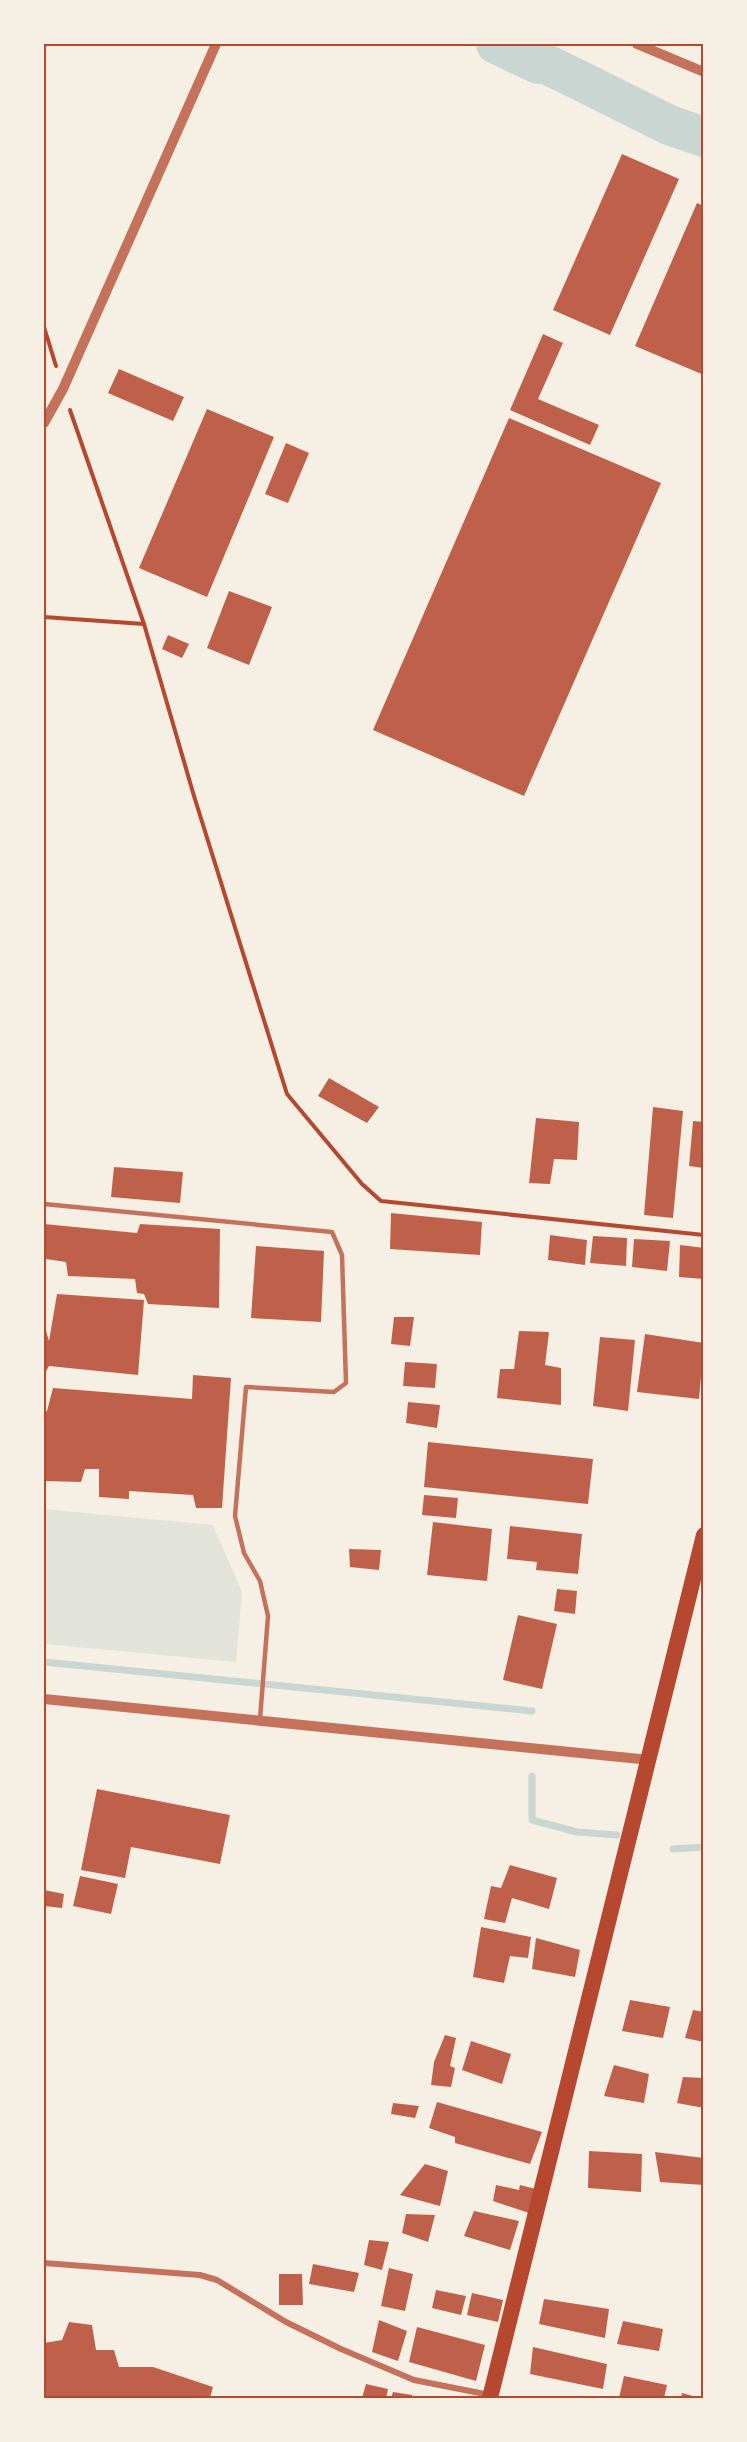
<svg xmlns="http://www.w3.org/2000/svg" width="747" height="2442" font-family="'Roboto Serif',serif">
	<rect width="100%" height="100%" fill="#f6efe4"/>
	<path fill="#e2e4dc" d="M 44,1509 L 213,1525 L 242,1592 L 236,1662 L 44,1644 Z"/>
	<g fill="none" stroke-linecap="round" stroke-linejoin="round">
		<path stroke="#c9d6d2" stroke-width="7" d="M 44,1662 L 532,1711
			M 532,1776 L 532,1820 L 577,1832 L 617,1835
			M 673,1849 L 704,1847"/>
		<path stroke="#c9d6d2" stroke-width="40" d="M 496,44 L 538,64 L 546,64 L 581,81 L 669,125 L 704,137"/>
	</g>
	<path fill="#bf614a" d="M 622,154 L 679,179 L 610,335 L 553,310 Z
		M 697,203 L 704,206 L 704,375 L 635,346 Z
		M 543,334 L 563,343 L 538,399 L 599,425 L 590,445 L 510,410 Z
		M 119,369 L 184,397 L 173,421 L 108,393 Z
		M 207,409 L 274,437 L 207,597 L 139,568 Z
		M 509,418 L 661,483 L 524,796 L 373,730 Z
		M 286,443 L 309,453 L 288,503 L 265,494 Z
		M 229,591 L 272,607 L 249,665 L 207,648 Z
		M 168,635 L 189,644 L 182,658 L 162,649 Z
		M 329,1078 L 379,1107 L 367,1123 L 318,1096 Z
		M 653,1107 L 683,1111 L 673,1218 L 644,1215 Z
		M 536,1118 L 579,1122 L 577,1160 L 554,1159 L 550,1184 L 529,1183 Z
		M 693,1121 L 704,1122 L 704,1168 L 689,1166 Z
		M 114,1167 L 183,1172 L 180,1203 L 111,1197 Z
		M 391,1213 L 482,1222 L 480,1255 L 390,1249 Z
		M 44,1224 L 137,1233 L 140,1224 L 220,1229 L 219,1308 L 148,1304 L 144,1294 L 137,1293 L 135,1279 L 68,1276 L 66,1262 L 46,1259 L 46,1272 L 44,1272 Z
		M 550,1235 L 587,1240 L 585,1265 L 548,1260 Z
		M 593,1236 L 627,1238 L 626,1266 L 590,1263 Z
		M 634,1239 L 670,1241 L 667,1271 L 632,1267 Z
		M 680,1245 L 704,1248 L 704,1279 L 679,1277 Z
		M 256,1246 L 324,1251 L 321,1322 L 251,1318 Z
		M 57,1294 L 144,1300 L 138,1375 L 49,1366 L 44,1375 L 44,1324 L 49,1341 Z
		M 394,1317 L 414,1317 L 410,1346 L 391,1344 Z
		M 519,1331 L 549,1332 L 545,1365 L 561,1368 L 561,1405 L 497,1398 L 500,1369 L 514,1369 Z
		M 645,1334 L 704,1343 L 699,1399 L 637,1392 Z
		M 600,1337 L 635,1340 L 628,1411 L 593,1406 Z
		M 405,1362 L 437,1364 L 435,1388 L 403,1386 Z
		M 193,1375 L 231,1378 L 222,1508 L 196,1508 L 193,1495 L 129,1491 L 129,1499 L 99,1497 L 99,1469 L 85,1469 L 81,1482 L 44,1481 L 44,1411 L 47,1411 L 53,1388 L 192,1399 Z
		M 408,1402 L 440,1405 L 437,1428 L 406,1423 Z
		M 428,1442 L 593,1459 L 588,1504 L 424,1487 Z
		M 424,1495 L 458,1498 L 456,1518 L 422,1515 Z
		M 433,1522 L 492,1529 L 487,1581 L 427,1575 Z
		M 510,1526 L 582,1534 L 578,1574 L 536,1570 L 537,1562 L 507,1559 Z
		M 349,1549 L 381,1550 L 379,1570 L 350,1567 Z
		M 557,1589 L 577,1591 L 575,1614 L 554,1611 Z
		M 518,1615 L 557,1624 L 542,1689 L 503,1680 Z
		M 97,1789 L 230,1815 L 220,1864 L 131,1847 L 125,1878 L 81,1870 Z
		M 510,1865 L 557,1878 L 549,1909 L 512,1898 L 505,1923 L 484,1919 L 491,1886 L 501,1888 Z
		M 80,1876 L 118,1884 L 111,1914 L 73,1906 Z
		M 44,1890 L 64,1894 L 62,1908 L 44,1906 Z
		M 481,1927 L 531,1937 L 528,1958 L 510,1956 L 504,1983 L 473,1977 Z
		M 536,1938 L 580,1950 L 575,1977 L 532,1969 Z
		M 630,2000 L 670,2007 L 663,2038 L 622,2031 Z
		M 693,2010 L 704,2012 L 704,2042 L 685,2038 Z
		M 445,2035 L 456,2038 L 450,2066 L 455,2068 L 451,2087 L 431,2085 L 434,2062 Z
		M 471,2041 L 511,2054 L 502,2084 L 462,2070 Z
		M 614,2065 L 649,2074 L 644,2103 L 604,2096 Z
		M 683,2077 L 704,2078 L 704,2108 L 677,2103 Z
		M 437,2102 L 542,2132 L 530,2164 L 455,2143 L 455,2137 L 429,2128 Z
		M 393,2103 L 419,2106 L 415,2118 L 391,2114 Z
		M 589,2151 L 642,2154 L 641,2192 L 588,2188 Z
		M 655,2152 L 704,2158 L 704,2185 L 660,2182 Z
		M 425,2164 L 448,2171 L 440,2206 L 400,2195 Z
		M 496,2185 L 519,2190 L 520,2185 L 536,2189 L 529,2213 L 493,2201 Z
		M 474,2211 L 519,2221 L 510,2250 L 464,2236 Z
		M 406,2214 L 435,2215 L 428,2242 L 402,2233 Z
		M 369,2240 L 389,2242 L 382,2270 L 364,2265 Z
		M 313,2264 L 359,2273 L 354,2292 L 309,2284 Z
		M 389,2268 L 413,2274 L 405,2311 L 381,2306 Z
		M 279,2274 L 302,2274 L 303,2305 L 279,2305 Z
		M 436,2290 L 466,2296 L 461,2315 L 432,2308 Z
		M 472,2293 L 503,2300 L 498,2322 L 467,2315 Z
		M 544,2299 L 609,2309 L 605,2338 L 539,2324 Z
		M 379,2320 L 407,2331 L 398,2361 L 372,2352 Z
		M 623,2321 L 663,2329 L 659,2351 L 617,2344 Z
		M 69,2322 L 92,2325 L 96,2350 L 114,2350 L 119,2367 L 153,2367 L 213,2387 L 210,2398 L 44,2398 L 44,2343 L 62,2340 Z
		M 417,2327 L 485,2345 L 476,2381 L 409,2362 Z
		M 533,2347 L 607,2364 L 603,2389 L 530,2374 Z
		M 624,2376 L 667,2385 L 664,2398 L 619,2398 Z
		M 366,2384 L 388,2389 L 386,2398 L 362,2398 Z
		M 393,2392 L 412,2395 L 412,2398 L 391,2398 Z
		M 682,2393 L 700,2398 L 681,2398 Z"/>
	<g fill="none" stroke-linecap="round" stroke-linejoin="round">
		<path stroke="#b5482f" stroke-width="4" d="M 44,327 L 56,366
			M 70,410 L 144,624 L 194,796 L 287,1094 L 362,1184 L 381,1201 L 704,1235
			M 44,617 L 144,624"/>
		<path stroke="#c5725c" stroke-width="4.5" d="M 44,1204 L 332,1232 L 342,1255 L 346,1383 L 334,1392 L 246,1387 L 235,1516 L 244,1553 L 260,1581 L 268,1616 L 260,1719"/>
		<path stroke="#c5725c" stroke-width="6" d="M 44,2263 L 200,2275 L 217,2280 L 286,2322 L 341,2349 L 414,2380 L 490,2395"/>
		<path stroke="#c5725c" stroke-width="10" d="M 637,44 L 704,72
			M 44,423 L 63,389 L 216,44
			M 44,1699 L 650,1760"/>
		<path stroke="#b5482f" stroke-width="16" d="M 490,2398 L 704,1535"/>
	</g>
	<rect width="747" height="2442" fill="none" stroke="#f6efe4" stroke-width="90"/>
	<rect x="45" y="45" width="657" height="2352" fill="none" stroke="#b5482f" stroke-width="2"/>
</svg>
